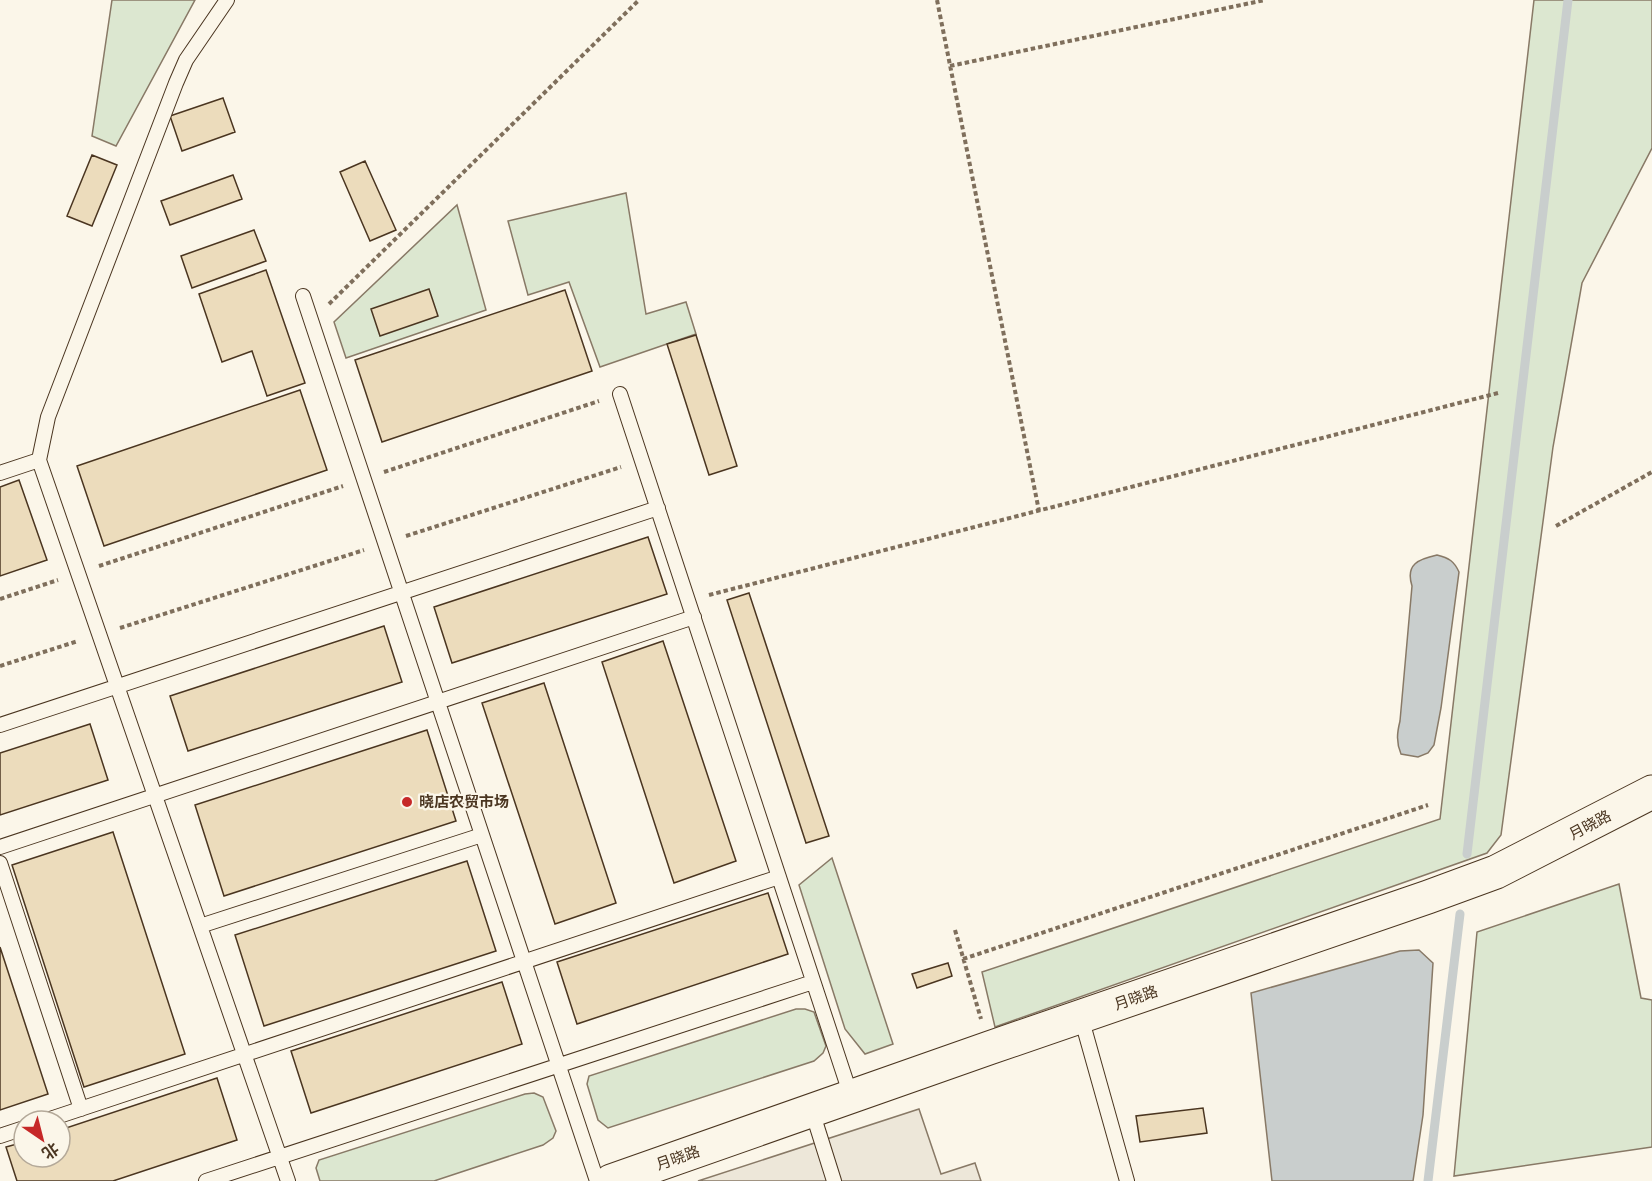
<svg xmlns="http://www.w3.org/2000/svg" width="1652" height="1181" font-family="'Asap Condensed','Noto Sans SC',sans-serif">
	<rect width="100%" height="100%" fill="#fbf6e9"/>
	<path fill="#dce7d0" stroke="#887966" stroke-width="1.5" d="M 112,0 L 195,0 L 116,146 L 92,136 Z
		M 1534,0 L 1652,0 L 1652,148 L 1582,283 L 1553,447 L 1501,835 L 1487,853 L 995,1027 L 982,972 L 1440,819 Z
		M 626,193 L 646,314 L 686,302 L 696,334 L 600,367 L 569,282 L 528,295 L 508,221 Z
		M 457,205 L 486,310 L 346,358 L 334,322 Z
		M 832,858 L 893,1044 L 865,1054 L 845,1029 L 799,885 Z
		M 1619,884 L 1641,998 L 1652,1000 L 1652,1147 L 1454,1176 L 1477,932 Z
		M 796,1009 L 805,1009 L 814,1012 L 826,1046 L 823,1053 L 814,1061 L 608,1128 L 598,1120 L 587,1084 L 589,1076 Z
		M 534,1093 L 543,1097 L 556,1131 L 553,1138 L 543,1145 L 434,1181 L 320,1181 L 316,1168 L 319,1160 L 525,1094 Z"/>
	<path fill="#ede7d9" stroke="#887966" stroke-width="1.5" d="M 919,1109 L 941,1174 L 975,1163 L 981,1181 L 698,1181 Z"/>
	<path fill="#c9cecd" stroke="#887966" stroke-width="1.5" d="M 1437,555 C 1449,558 1454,561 1459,572 L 1441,708 L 1434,745 L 1428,753 L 1418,757 L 1401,754 C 1396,742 1397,733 1400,721 L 1412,586 C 1405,564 1419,559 1437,555 Z
		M 1419,950 L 1433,963 L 1423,1115 L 1413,1181 L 1272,1181 L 1251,993 L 1400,951 Z"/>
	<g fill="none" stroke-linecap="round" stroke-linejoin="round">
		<path stroke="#c9cecd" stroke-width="9" d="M 1467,854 L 1568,0
			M 1428,1181 L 1460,914"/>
	</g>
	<path fill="#ecdcbc" stroke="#4a3520" stroke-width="1.5" d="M 223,98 L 235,132 L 182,151 L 170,116 Z
		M 92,155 L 117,165 L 92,226 L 67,216 Z
		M 365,161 L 396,230 L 370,241 L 340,172 Z
		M 233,175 L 242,199 L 170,225 L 161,201 Z
		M 254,230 L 266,261 L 192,288 L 181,256 Z
		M 266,270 L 305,383 L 267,396 L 252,351 L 222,362 L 199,294 Z
		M 429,289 L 438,316 L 380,336 L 371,309 Z
		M 565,290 L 592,371 L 382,442 L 355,360 Z
		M 696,335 L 737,466 L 709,475 L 667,344 Z
		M 300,390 L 327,470 L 104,546 L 77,466 Z
		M 19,480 L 47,560 L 0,576 L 0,487 Z
		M 648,537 L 667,594 L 452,663 L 434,607 Z
		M 749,593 L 829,836 L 806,843 L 727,600 Z
		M 384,626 L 402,682 L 188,751 L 170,696 Z
		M 663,641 L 736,861 L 674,883 L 602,662 Z
		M 544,683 L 616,903 L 555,924 L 482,703 Z
		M 90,724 L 108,780 L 0,815 L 0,753 Z
		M 427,730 L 456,821 L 224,896 L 195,805 Z
		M 113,832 L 185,1054 L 84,1087 L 12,865 Z
		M 467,861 L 496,951 L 264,1026 L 235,935 Z
		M 768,893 L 788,954 L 577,1024 L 557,962 Z
		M 0,947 L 48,1094 L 0,1110 Z
		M 948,963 L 952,976 L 917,988 L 912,974 Z
		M 502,982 L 522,1044 L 311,1113 L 291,1051 Z
		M 217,1078 L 237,1140 L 113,1181 L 17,1181 L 6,1147 L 24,1142 L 24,1157 L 60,1157 L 60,1130 Z
		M 1203,1108 L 1207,1133 L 1140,1142 L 1136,1116 Z"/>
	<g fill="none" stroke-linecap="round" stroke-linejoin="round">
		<g stroke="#4a3520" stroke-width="16">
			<path id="lane" d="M 227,0 L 186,60 L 176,83 L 48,417 L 39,460 L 288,1181
				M 303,296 L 597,1181
				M 620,394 L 851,1096
				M 0,473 L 39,460
				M 0,725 L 658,508
				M 0,847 L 694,617
				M 0,863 L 81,1109
				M 200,926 L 482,835
				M 1081,1017 L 1127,1181
				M 812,1111 L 834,1181
				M 44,1121 L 779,877
				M 0,1136 L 24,1128
				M 206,1181 L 813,982"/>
		</g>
		<g stroke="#4a3520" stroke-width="35">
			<path id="secondary" d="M 611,1181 L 989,1048 L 1428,897 L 1496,872 L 1652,792"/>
		</g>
		<path stroke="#7f6f5c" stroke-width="4" stroke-dasharray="4.5 3" stroke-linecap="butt" d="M 937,0 L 1039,511
			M 950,66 L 1265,0
			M 329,304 L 639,0
			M 384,472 L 599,401
			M 1556,526 L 1652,472
			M 406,536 L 621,467
			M 99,566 L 343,486
			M 709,595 L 1498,393
			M 0,599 L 58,580
			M 120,628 L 364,550
			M 0,666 L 78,641
			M 955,930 L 981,1019
			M 963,959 L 1428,805"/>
		<use href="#lane" stroke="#fbf6e9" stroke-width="14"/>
		<use href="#secondary" stroke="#fbf6e9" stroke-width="33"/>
	</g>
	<circle fill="#c62828" stroke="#fbf6e9" stroke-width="2" cx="407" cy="802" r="6"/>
	<g text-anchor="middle" stroke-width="4.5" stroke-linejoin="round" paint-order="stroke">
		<g font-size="15" font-weight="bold" fill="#4a3520" stroke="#fbf6e9" text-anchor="start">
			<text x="419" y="807">晓店农贸市场</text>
		</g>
		<g font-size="15" fill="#4a3520" stroke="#fbf6e9">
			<text transform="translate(1590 825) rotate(-28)" y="5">月晓路</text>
			<text transform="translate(1136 998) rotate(-19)" y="5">月晓路</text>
			<text transform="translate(678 1158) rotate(-19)" y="5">月晓路</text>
		</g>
	</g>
	<g transform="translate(42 1139) rotate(145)"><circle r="28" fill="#fbf6e9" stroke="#b4a999" stroke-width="1.5"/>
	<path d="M0-4.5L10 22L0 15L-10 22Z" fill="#c62828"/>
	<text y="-9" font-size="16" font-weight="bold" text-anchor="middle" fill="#4a3520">北</text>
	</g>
</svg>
